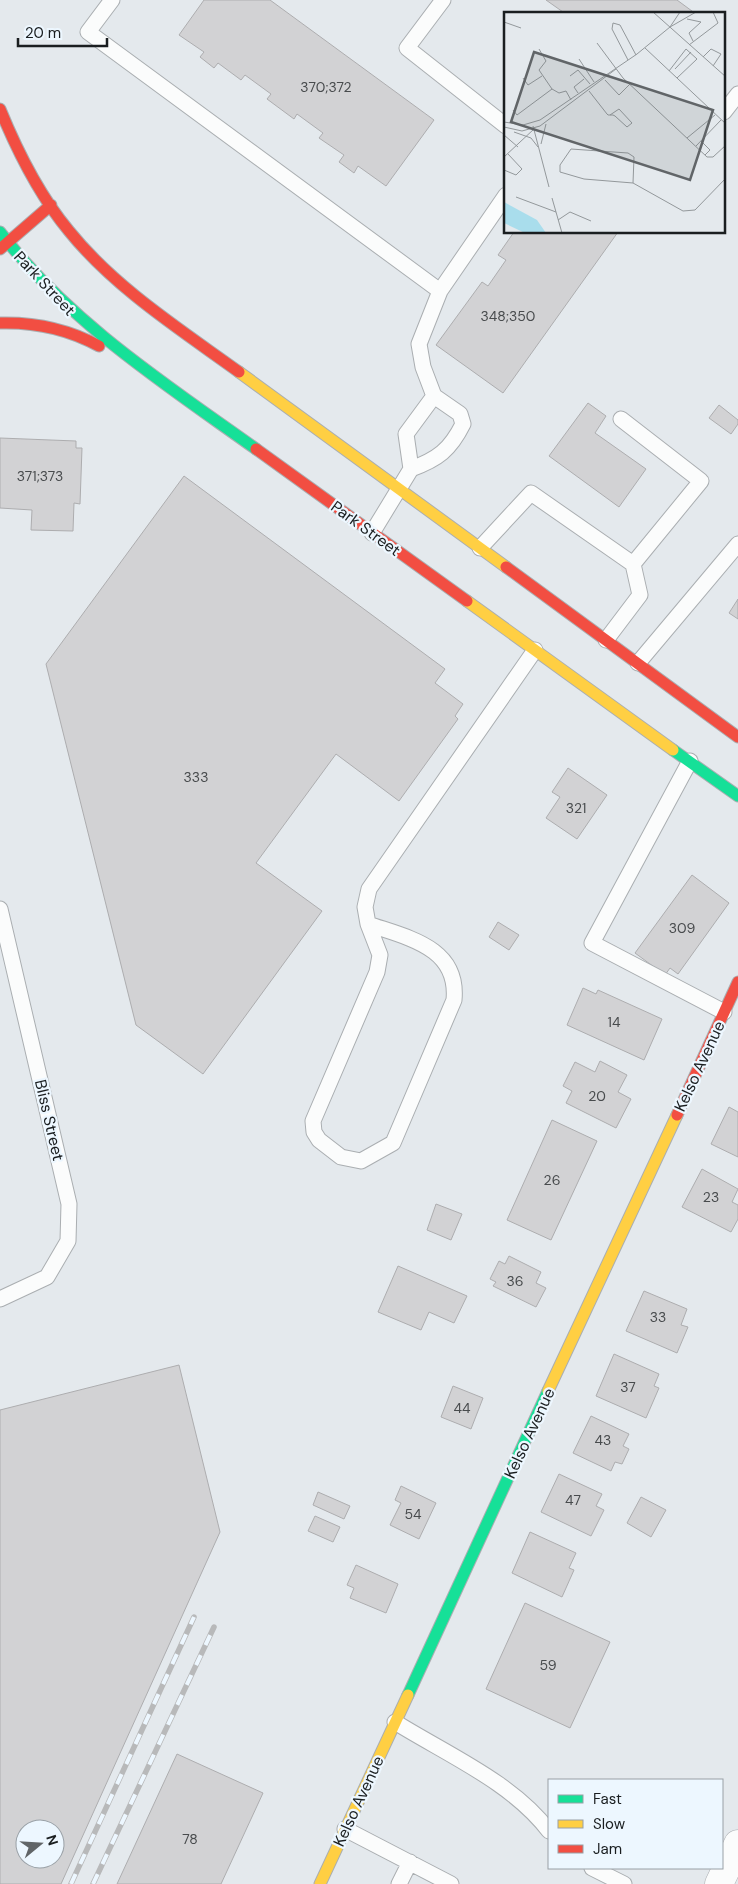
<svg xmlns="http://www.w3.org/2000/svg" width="738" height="1884" font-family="'DM Sans',sans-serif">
	<rect width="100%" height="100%" fill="#e4e9ed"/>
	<path fill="#d2d2d4" stroke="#adadaf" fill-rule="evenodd" d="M 204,0 L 270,0 L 434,120 L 386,186 L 358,166 L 354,173 L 339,162 L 344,155 L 319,138 L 323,133 L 297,114 L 294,119 L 267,99 L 271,94 L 245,75 L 241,80 L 218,63 L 214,68 L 200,57 L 204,52 L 179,35 Z
		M 546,0 L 677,0 L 696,14 L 561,14 L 563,12 Z
		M 514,232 L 618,232 L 503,393 L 436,345 L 482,282 L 488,286 L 506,260 L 498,255 Z
		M 588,403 L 606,416 L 595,433 L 646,469 L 619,507 L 549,456 Z
		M 719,405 L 738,420 L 738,424 L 731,434 L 709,418 Z
		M 0,438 L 76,441 L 76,448 L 82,448 L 80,504 L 74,503 L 73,531 L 31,530 L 32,510 L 0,508 Z
		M 184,476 L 445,669 L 435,683 L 463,704 L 455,716 L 458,719 L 399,801 L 336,754 L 256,863 L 322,911 L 203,1074 L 136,1025 L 46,664 Z
		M 738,599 L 738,619 L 729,613 Z
		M 568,768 L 607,795 L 577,839 L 546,818 L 560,797 L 552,792 Z
		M 692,875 L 729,903 L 678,974 L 670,968 L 665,975 L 635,953 Z
		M 498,922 L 519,935 L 509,950 L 489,937 Z
		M 583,988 L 596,994 L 598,990 L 662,1019 L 644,1060 L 567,1025 Z
		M 600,1061 L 627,1075 L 618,1092 L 631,1099 L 616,1128 L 566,1103 L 572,1091 L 563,1086 L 575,1062 L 595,1072 Z
		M 729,1107 L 738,1112 L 738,1157 L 711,1144 Z
		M 552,1120 L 597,1141 L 551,1240 L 507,1220 Z
		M 702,1169 L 738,1189 L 732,1202 L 738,1205 L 738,1219 L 731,1232 L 682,1207 Z
		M 436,1204 L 462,1214 L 451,1240 L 427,1230 Z
		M 509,1256 L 541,1272 L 536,1283 L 546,1288 L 536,1307 L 493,1286 L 496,1282 L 490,1279 L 499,1261 L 505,1264 Z
		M 398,1266 L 467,1296 L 454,1323 L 429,1312 L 421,1330 L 378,1312 Z
		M 644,1291 L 687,1309 L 681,1325 L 688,1327 L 677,1353 L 626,1331 Z
		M 614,1354 L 659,1374 L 654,1386 L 659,1388 L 646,1418 L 596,1396 Z
		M 179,1365 L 220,1532 L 61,1884 L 0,1884 L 0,1410 ZM 25,1829 L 55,1829 L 55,1859 L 25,1859 Z
		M 453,1386 L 483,1398 L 471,1429 L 441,1417 Z
		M 591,1416 L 629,1434 L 623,1446 L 629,1449 L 622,1464 L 615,1462 L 611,1471 L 573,1453 Z
		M 559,1474 L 602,1494 L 596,1506 L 604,1510 L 591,1536 L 541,1512 Z
		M 401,1486 L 436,1503 L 419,1539 L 390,1525 L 401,1503 L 395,1500 Z
		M 318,1492 L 350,1506 L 344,1519 L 313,1505 Z
		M 641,1497 L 666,1510 L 651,1537 L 627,1523 Z
		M 315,1516 L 340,1527 L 333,1542 L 308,1531 Z
		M 530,1532 L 576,1553 L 569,1568 L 574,1570 L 562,1597 L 512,1573 Z
		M 356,1565 L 398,1584 L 386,1613 L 350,1598 L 354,1588 L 347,1585 Z
		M 525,1603 L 610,1642 L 570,1728 L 486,1689 Z
		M 177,1754 L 263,1793 L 221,1884 L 117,1884 Z"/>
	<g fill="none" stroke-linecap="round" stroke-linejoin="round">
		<g stroke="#aaaeb1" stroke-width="17">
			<path id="lane" d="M 112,0 L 88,32 L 440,291 L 419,344 L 423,367 L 434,396 L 460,414 L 463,424 C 450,450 438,459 411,469
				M 443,0 L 407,48 L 506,126
				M 724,112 L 738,94
				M 440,291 L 506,195
				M 372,533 L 411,469 L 406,434 L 434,396
				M 480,548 L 531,493 L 633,564
				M 606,640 L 640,595 L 633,564 L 701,481 L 621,419
				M 638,663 L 738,544
				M 690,761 L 592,943 L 724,1012
				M 0,909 L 69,1204 L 68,1241 L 47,1277 L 0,1299
				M 368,924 C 408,938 459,947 454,1000 L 393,1143 L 361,1161 L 341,1157 L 319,1140 L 314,1132 L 313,1121 L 377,972 L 380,955 L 368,924 L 365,907 L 369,889 L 535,650
				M 395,1722 C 446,1754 512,1782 549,1831
				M 345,1829 L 451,1884
				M 592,1868 L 624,1884
				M 399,1884 L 410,1862"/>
		</g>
		<g stroke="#aaaeb1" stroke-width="29">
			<path id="street" d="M 719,1884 L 738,1844"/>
		</g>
		<g stroke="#aaaeb1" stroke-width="13">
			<path id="fast" d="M 0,232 C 69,322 165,384 256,449
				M 673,750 L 738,796
				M 408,1695 L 548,1391"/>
		</g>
		<g stroke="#aaaeb1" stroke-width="13">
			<path id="slow" d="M 239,372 L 506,567
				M 467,601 L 673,750
				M 548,1391 L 677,1115
				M 320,1884 L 408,1695"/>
		</g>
		<g stroke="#aaaeb1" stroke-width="13">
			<path id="jam" d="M 0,109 C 18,153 39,195 69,231 C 115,288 181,330 239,372
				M 0,249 L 51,205
				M 0,323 C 36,322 68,329 99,346
				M 256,449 L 467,601
				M 506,567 L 738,737
				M 677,1115 L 738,982"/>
		</g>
		<use href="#lane" stroke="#fbfcfc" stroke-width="15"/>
		<use href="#street" stroke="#fbfcfc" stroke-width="28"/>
		<use href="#fast" stroke="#16e098" stroke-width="11"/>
		<use href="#slow" stroke="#ffcf43" stroke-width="11"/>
		<use href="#jam" stroke="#f24e42" stroke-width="11"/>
		<g stroke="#b8b9ba" stroke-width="5.5">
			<path id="rail" d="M 71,1884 L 194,1617
				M 93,1884 L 214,1627"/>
		</g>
		<use href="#rail" stroke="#edf7ff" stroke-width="4" stroke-dasharray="11" stroke-linecap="butt"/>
	</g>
	<g text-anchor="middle" stroke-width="4.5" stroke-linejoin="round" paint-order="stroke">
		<g font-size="14" fill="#484b4d">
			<text x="326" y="92">370;372</text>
			<text x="508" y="321">348;350</text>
			<text x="40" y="481">371;373</text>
			<text x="196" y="782">333</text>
			<text x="576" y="813">321</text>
			<text x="682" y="933">309</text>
			<text x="614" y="1027">14</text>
			<text x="597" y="1101">20</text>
			<text x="552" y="1185">26</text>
			<text x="711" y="1202">23</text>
			<text x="515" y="1286">36</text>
			<text x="658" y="1322">33</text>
			<text x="628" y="1392">37</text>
			<text x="462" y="1413">44</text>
			<text x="603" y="1445">43</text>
			<text x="573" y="1505">47</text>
			<text x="413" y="1519">54</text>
			<text x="548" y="1670">59</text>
			<text x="190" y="1844">78</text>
		</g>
		<g font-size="16" fill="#1a1e20" stroke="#edf7ff">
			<text transform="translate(45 283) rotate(47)" y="6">Park Street</text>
			<text transform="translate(366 528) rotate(36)" y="6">Park Street</text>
			<text transform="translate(699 1066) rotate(-65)" y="6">Kelso Avenue</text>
			<text transform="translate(50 1120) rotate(77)" y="6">Bliss Street</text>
			<text transform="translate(529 1433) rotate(-65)" y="6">Kelso Avenue</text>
			<text transform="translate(358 1801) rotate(-65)" y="6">Kelso Avenue</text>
		</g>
	</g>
	<g transform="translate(504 12)">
		<rect width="221" height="221" fill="#e4e9ed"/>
		<path d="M 0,190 L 33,208 L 42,221 L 21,221 L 0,211 Z" fill="#a9ddec"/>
		<path fill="none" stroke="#93989b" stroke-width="1" d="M 149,0 L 222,65M 183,7 L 197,10 L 185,21 L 189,29M 0,10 L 17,16M 166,15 L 192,0M 93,31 L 119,66 L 203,145 L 209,145 L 222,133M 185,33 L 214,11 L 209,0M 141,36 L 222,112M 35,37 L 42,49 L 35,58 L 48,77M 199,45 L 207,37 L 217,42 L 209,54M 75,47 L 90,70M 124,48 L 108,17 L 109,11 L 116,13 L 132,43M 171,57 L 187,40M 165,59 L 182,37 L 193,47 L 173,66M 66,64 L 74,58 L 86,72M 19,66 L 24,73 L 38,64M 101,68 L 115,83 L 126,72M 85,79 L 103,102 L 104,103 L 109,103 L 111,104 L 123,115 L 128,111 L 115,97 L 106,103M 74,81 L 70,75 L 80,67M 9,98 L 13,103 L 48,77 L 55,81 L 62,79 L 67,88M 0,110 L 19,113 L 36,108 L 133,42 L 166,15 L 176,0M 29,114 L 45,175M 0,115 L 18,119 L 36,114 L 112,57M 10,120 L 27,126 L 34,135M 0,123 L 14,135M 183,126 L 211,103M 197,129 L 206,138 L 201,143M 37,132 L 42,112M 192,134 L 217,108M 0,145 L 30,117M 0,158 L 12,163 L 18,157 L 4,142M 129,171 L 130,145 L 124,141 L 67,137 L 56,153 L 56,160 L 80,167 L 129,171 L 179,199 L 191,198 L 222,166M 12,185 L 52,200M 48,186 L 58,221M 54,208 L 66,200 L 87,209"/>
		<path fill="#616568" fill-opacity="0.15" stroke="#616568" stroke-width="2.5" d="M 30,40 L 209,98 L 186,168 L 7,110 Z"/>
		<rect width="221" height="221" fill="none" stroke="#1a1e20" stroke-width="2.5"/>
	</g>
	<rect x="548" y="1779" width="175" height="90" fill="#edf7ff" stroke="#99a0a6"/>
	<rect x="558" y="1795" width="25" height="8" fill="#16e098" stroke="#99a0a6"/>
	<text x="593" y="1804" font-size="15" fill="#1a1e20">Fast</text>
	<rect x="558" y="1820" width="25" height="8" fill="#ffcf43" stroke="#99a0a6"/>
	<text x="593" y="1829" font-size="15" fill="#1a1e20">Slow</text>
	<rect x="558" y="1845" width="25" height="8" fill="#f24e42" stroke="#99a0a6"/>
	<text x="593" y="1854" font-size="15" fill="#1a1e20">Jam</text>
	<g transform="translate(40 1844) rotate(72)"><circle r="24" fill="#edf7ff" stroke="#99a0a6"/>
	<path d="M0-4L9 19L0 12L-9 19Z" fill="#616568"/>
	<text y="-8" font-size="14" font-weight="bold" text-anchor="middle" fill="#1a1e20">N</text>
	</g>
	<path d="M18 38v8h89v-8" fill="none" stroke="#1a1e20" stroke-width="2.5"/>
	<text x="25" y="38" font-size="15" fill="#1a1e20" stroke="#edf7ff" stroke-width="4" paint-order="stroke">20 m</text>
</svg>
